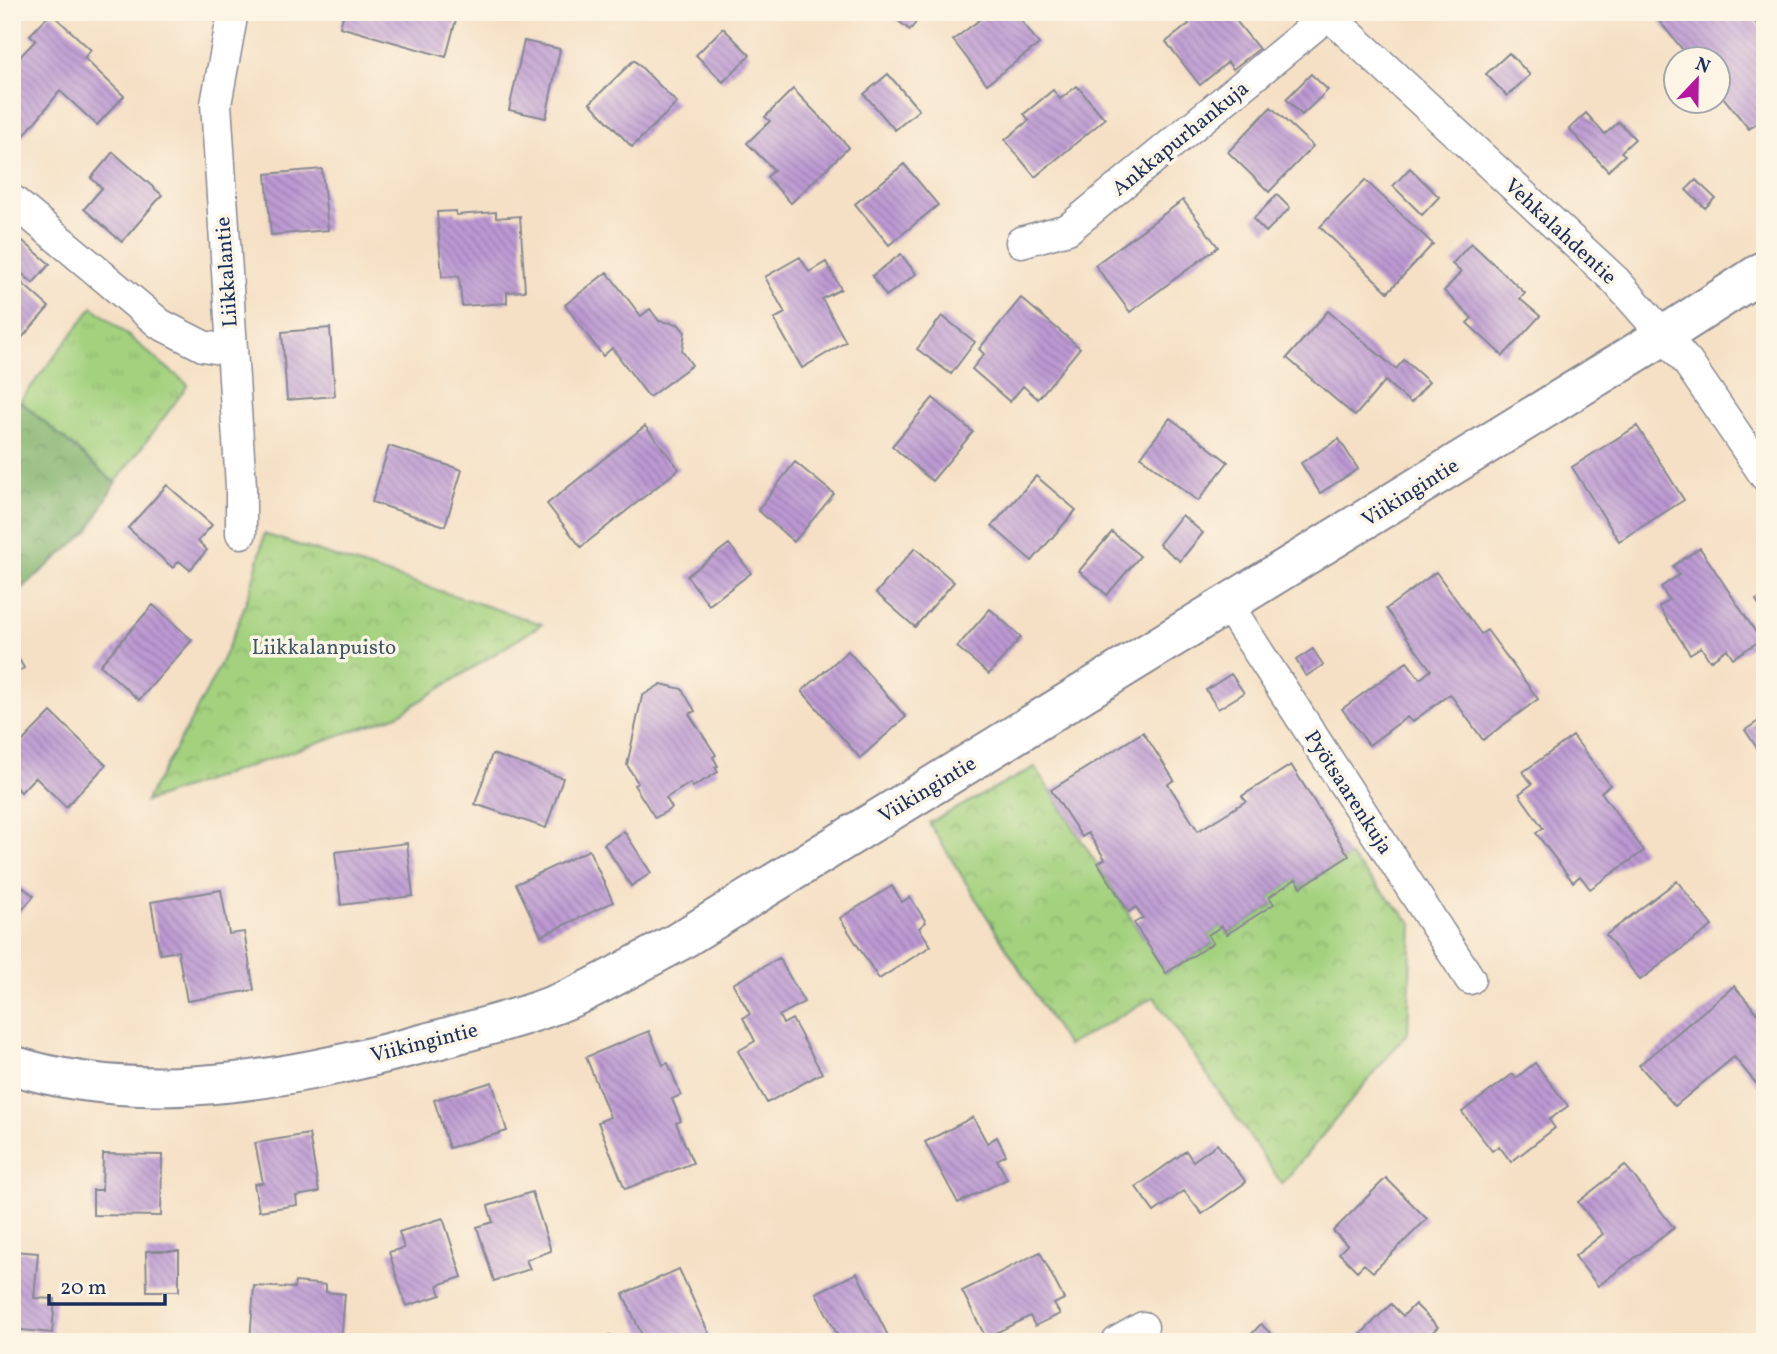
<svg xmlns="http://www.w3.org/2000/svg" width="1777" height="1354" font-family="Vollkorn,serif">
	<defs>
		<pattern id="grass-tufts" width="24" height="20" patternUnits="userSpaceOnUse" patternTransform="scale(1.75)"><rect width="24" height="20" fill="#a3d17e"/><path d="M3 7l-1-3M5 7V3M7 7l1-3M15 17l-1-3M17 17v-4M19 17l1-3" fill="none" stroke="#8cb46f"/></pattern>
		<pattern id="forest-crowns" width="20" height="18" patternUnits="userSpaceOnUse" patternTransform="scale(1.75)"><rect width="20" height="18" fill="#82b36d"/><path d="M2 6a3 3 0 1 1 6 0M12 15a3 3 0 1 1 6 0" fill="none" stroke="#6a925d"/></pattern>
		<pattern id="park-crowns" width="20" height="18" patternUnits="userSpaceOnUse" patternTransform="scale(1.75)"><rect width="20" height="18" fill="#a3d17e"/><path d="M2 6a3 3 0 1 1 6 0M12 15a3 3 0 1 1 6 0" fill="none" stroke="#8cb46f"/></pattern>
		<pattern id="building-back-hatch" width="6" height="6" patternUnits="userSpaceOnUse" patternTransform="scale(1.75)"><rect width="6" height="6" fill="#bc99d2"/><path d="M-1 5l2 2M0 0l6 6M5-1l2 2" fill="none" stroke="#987dae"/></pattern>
	</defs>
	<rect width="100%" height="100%" fill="#fcf5e5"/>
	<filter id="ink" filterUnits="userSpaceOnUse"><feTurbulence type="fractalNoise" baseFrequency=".0143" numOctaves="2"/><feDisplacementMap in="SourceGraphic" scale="14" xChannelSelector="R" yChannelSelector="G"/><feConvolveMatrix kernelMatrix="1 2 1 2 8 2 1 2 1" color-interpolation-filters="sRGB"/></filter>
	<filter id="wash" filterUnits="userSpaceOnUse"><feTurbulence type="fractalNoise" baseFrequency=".00686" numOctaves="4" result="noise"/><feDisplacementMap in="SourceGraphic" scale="28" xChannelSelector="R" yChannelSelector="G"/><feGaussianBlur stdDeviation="1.57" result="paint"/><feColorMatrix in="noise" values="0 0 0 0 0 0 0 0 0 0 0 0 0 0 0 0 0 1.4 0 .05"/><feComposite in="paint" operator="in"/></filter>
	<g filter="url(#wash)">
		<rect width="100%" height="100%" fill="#f5e0c5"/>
		<path fill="url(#grass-tufts)" stroke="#5f806e" stroke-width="2" d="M 93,307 L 188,385 L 115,483 L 20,401 Z"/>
		<path fill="url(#forest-crowns)" stroke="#4e7166" stroke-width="2" d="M 20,401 L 115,483 L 89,530 L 12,597 L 12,410 Z"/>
		<path fill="url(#park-crowns)" stroke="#5f806e" stroke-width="2" d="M 264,534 L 542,624 L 398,715 L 145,802 C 193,716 247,632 264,534 Z
			M 1035,767 L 1166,973 L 1213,944 L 1208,935 L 1222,926 L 1228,934 L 1273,905 L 1269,897 L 1296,879 L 1301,887 L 1349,856 L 1412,923 L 1408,1032 L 1282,1184 L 1154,997 L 1067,1046 L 929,823 Z"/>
		<g id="blocks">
			<path fill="url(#building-back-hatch)" d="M 344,12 L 458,12 L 446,57 L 340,27 Z
				M 570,12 L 600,12 L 599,18 Z
				M 887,12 L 924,12 L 910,30 Z
				M 990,12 L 1015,12 L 1039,44 L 987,84 L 953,40 Z
				M 1179,12 L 1229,12 L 1259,49 L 1233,69 L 1228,62 L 1200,85 L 1166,42 L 1189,24 Z
				M 1672,12 L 1747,12 L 1765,34 L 1765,116 L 1749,129 L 1718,91 L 1718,60 L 1691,60 L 1660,22 Z
				M 51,13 L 91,50 L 84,58 L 124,96 L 97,125 L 60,91 L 22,138 L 12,128 L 12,65 L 36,40 L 30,35 Z
				M 723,28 L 750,55 L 723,82 L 696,55 Z
				M 524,41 L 560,49 L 546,118 L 509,110 Z
				M 1509,53 L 1530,75 L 1507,96 L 1486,74 Z
				M 634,60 L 677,103 L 632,147 L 590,103 Z
				M 888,74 L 919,110 L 895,130 L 864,94 Z
				M 1311,74 L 1328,90 L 1302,115 L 1286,99 Z
				M 1077,86 L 1105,119 L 1035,177 L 1005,140 L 1029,120 L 1024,114 L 1053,90 L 1060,99 Z
				M 793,89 L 849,147 L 791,203 L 767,177 L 774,170 L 747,143 L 770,121 L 765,117 Z
				M 1271,107 L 1313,146 L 1269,192 L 1228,152 Z
				M 1586,113 L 1605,134 L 1619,122 L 1635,139 L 1621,152 L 1625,155 L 1608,171 L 1569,129 Z
				M 113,152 L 162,195 L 122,242 L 84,209 L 102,188 L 91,178 Z
				M 904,164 L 938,205 L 889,245 L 855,204 Z
				M 1410,168 L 1439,197 L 1422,215 L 1393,186 Z
				M 322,169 L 328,230 L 271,235 L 266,174 Z
				M 1365,180 L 1433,244 L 1388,292 L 1320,227 Z
				M 1696,180 L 1715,198 L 1705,208 L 1686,190 Z
				M 1277,195 L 1290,208 L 1266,232 L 1253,219 Z
				M 1183,200 L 1218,247 L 1130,312 L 1095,265 Z
				M 456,211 L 456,215 L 496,212 L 496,218 L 520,216 L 525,291 L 507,292 L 507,303 L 462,306 L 459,276 L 442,277 L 437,212 Z
				M 12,232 L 50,264 L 33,283 L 12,265 Z
				M 1471,243 L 1525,293 L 1520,299 L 1540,316 L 1503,356 L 1467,323 L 1472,318 L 1444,291 L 1461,272 L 1452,264 Z
				M 901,254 L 916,274 L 886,296 L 872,276 Z
				M 800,257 L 809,272 L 826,262 L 841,289 L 822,299 L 846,342 L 802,368 L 774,319 L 785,313 L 765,277 Z
				M 607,272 L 641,316 L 650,309 L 659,321 L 678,324 L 685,332 L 682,351 L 692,365 L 649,397 L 612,348 L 603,356 L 565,305 Z
				M 12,274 L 49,307 L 12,349 Z
				M 1021,298 L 1080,348 L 1038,399 L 1023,386 L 1010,402 L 972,369 L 984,354 L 979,349 Z
				M 1328,311 L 1396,369 L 1404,360 L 1429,382 L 1411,403 L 1385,381 L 1355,416 L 1287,358 Z
				M 942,316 L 975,342 L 951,374 L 917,349 Z
				M 330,328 L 335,396 L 287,400 L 282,332 Z
				M 933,398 L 973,432 L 932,481 L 892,446 Z
				M 1170,418 L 1228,462 L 1198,501 L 1141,457 Z
				M 645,426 L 679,469 L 581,547 L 547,504 Z
				M 1637,426 L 1684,500 L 1619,541 L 1572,467 Z
				M 1339,439 L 1358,469 L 1320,493 L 1301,463 Z
				M 389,446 L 462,470 L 445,526 L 372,502 Z
				M 795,462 L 834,494 L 794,542 L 758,510 Z
				M 1036,476 L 1076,510 L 1032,561 L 992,526 Z
				M 167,485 L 212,525 L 198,541 L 207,550 L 190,570 L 179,561 L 173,568 L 128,528 Z
				M 1182,515 L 1203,533 L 1180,561 L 1159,544 Z
				M 1112,532 L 1140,556 L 1107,595 L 1079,571 Z
				M 729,544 L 751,573 L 709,605 L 687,576 Z
				M 915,548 L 954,582 L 915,627 L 876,593 Z
				M 1700,548 L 1761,640 L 1733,658 L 1727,649 L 1710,661 L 1701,647 L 1690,654 L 1659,607 L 1669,600 L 1661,587 L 1679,575 L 1673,566 Z
				M 1436,572 L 1481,634 L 1487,630 L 1538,699 L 1483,740 L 1450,694 L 1412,722 L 1407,717 L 1369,745 L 1342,709 L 1407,662 L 1420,679 L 1431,670 L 1386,609 Z
				M 1765,595 L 1765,614 L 1756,600 Z
				M 153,605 L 192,640 L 139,700 L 100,665 Z
				M 990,609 L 1021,637 L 989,674 L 957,647 Z
				M 12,647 L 24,668 L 12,675 Z
				M 1313,649 L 1323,665 L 1306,676 L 1296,660 Z
				M 848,651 L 906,717 L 860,758 L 802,691 Z
				M 1231,674 L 1244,693 L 1218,709 L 1206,690 Z
				M 661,684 L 682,689 L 695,711 L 689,714 L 716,755 L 713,757 L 718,766 L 715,767 L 718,772 L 693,787 L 690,783 L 666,798 L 672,808 L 655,818 L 634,785 L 638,783 L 627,765 L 642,696 Z
				M 51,712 L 106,765 L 66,807 L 35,777 L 21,792 L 12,784 L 12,752 Z
				M 1765,717 L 1765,760 L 1745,730 Z
				M 1143,732 L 1174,780 L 1168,784 L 1198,831 L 1246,801 L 1242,796 L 1291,765 L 1349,856 L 1301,887 L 1296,879 L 1269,897 L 1274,904 L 1227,934 L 1222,926 L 1208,935 L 1213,943 L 1166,973 L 1134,923 L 1143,918 L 1136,907 L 1129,912 L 1098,863 L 1105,859 L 1088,833 L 1082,837 L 1051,790 Z
				M 1573,736 L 1610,785 L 1601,792 L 1644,851 L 1590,889 L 1580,876 L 1573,882 L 1536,833 L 1543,828 L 1519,794 L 1532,784 L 1523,772 Z
				M 492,754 L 563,778 L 546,828 L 475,804 Z
				M 624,831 L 651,873 L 631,886 L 604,844 Z
				M 407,843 L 413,896 L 341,905 L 335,852 Z
				M 589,850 L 613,902 L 541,936 L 516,884 Z
				M 12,879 L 34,896 L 12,922 Z
				M 1677,881 L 1712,926 L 1640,980 L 1606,935 Z
				M 892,886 L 902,902 L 910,897 L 926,922 L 919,928 L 931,946 L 879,979 L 840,918 Z
				M 221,890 L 229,934 L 244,932 L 254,990 L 187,1001 L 178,951 L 160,954 L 151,902 Z
				M 779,958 L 804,1002 L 779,1016 L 783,1024 L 792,1019 L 822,1073 L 767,1103 L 738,1051 L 755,1041 L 743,1018 L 750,1014 L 733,984 Z
				M 1734,986 L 1765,1022 L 1765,1094 L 1734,1057 L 1675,1106 L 1639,1065 Z
				M 649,1031 L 663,1065 L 668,1063 L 681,1095 L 672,1099 L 681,1121 L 676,1123 L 693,1163 L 625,1189 L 598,1122 L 610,1117 L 586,1057 Z
				M 1535,1063 L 1568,1106 L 1549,1120 L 1555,1128 L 1511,1162 L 1499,1146 L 1492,1151 L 1462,1112 L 1513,1074 L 1516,1078 Z
				M 492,1082 L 507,1131 L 449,1148 L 434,1100 Z
				M 973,1117 L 987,1143 L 997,1137 L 1006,1155 L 997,1160 L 1007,1179 L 958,1203 L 925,1142 Z
				M 309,1134 L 319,1192 L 296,1196 L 297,1205 L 259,1211 L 254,1184 L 263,1183 L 255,1143 Z
				M 1217,1144 L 1246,1182 L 1202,1214 L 1184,1191 L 1154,1212 L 1136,1187 L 1186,1151 L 1193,1161 Z
				M 103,1154 L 162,1155 L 161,1216 L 93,1215 L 93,1190 L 102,1190 Z
				M 1625,1165 L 1674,1228 L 1598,1286 L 1575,1256 L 1603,1234 L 1578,1202 Z
				M 1386,1178 L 1427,1219 L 1373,1272 L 1364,1264 L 1357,1271 L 1339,1253 L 1347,1245 L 1333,1231 Z
				M 532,1192 L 551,1251 L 526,1260 L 530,1269 L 494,1281 L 477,1227 L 493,1222 L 488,1206 Z
				M 443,1218 L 462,1277 L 438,1285 L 441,1295 L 406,1306 L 389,1252 L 404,1248 L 399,1232 Z
				M 12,1251 L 38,1253 L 34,1298 L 55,1299 L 52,1333 L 12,1329 Z
				M 146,1251 L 179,1251 L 179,1291 L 147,1291 Z
				M 1040,1252 L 1064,1299 L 1054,1304 L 1060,1314 L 1035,1326 L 1030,1316 L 986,1338 L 962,1291 Z
				M 679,1269 L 711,1338 L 704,1342 L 645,1342 L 623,1294 Z
				M 857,1273 L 891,1342 L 841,1342 L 816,1293 Z
				M 295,1282 L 326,1285 L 326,1292 L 345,1294 L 341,1342 L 250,1342 L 254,1286 L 294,1288 Z
				M 1391,1304 L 1403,1316 L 1415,1304 L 1438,1327 L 1425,1339 L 1428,1342 L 1353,1342 Z
				M 1261,1324 L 1279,1342 L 1244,1342 Z
				M 610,1335 L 613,1342 L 588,1342 L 588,1341 Z"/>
		</g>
	</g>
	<g filter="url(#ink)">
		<use href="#blocks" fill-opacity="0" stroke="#888892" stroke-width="2"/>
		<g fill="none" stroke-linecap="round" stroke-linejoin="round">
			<g stroke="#888892" stroke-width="33">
				<path id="minor" d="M 233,12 L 216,104 L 241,486 L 241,533
					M 1325,12 L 1615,280 L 1688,363 L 1765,476
					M 12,200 L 160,324 L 203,346 L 232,351
					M 1021,242 L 1068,229 L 1328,15
					M 1228,605 L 1470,979
					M 1117,1342 L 1143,1327"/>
			</g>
			<g stroke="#888892" stroke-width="42">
				<path id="tertiary" d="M 12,1065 C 153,1110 305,1076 444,1038 C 490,1025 537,1014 580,994 C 613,978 646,959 678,942 L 1663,336 L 1765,270"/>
			</g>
			<use href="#minor" stroke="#fff" stroke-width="30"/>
			<use href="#tertiary" stroke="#fff" stroke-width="38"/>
		</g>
	</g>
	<g text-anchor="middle" stroke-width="7" stroke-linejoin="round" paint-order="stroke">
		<g font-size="21" fill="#1b2f5e" stroke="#fcf5e5">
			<text transform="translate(1180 138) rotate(-39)" y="7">Ankkapurhankuja</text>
			<text transform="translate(1561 231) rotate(43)" y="7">Vehkalahdentie</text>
			<text transform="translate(226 272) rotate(-94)" y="7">Liikkalantie</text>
			<text transform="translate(1410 492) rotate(-32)" y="7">Viikingintie</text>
			<text transform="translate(927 789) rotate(-31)" y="7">Viikingintie</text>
			<text transform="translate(1349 792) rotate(57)" y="7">Pyötsaarenkuja</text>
			<text transform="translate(424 1042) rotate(-14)" y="7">Viikingintie</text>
		</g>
		<g font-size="21" fill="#3d5866" stroke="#fcf5e5">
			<text x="324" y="654">Liikkalanpuisto</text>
		</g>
	</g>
	<rect width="1777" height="1354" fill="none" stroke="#fcf5e5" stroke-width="42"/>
	<g transform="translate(1697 80) rotate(22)"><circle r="33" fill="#fcf5e5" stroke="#a2a6af" stroke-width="2"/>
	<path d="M0-5L12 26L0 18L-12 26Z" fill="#b5179e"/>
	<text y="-10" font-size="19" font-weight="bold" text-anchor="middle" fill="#1b2f5e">N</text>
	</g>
	<path d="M49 1294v10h116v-10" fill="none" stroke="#1b2f5e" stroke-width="3.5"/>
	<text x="60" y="1294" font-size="21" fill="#1b2f5e" stroke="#fcf5e5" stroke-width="5" paint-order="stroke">20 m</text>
</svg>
